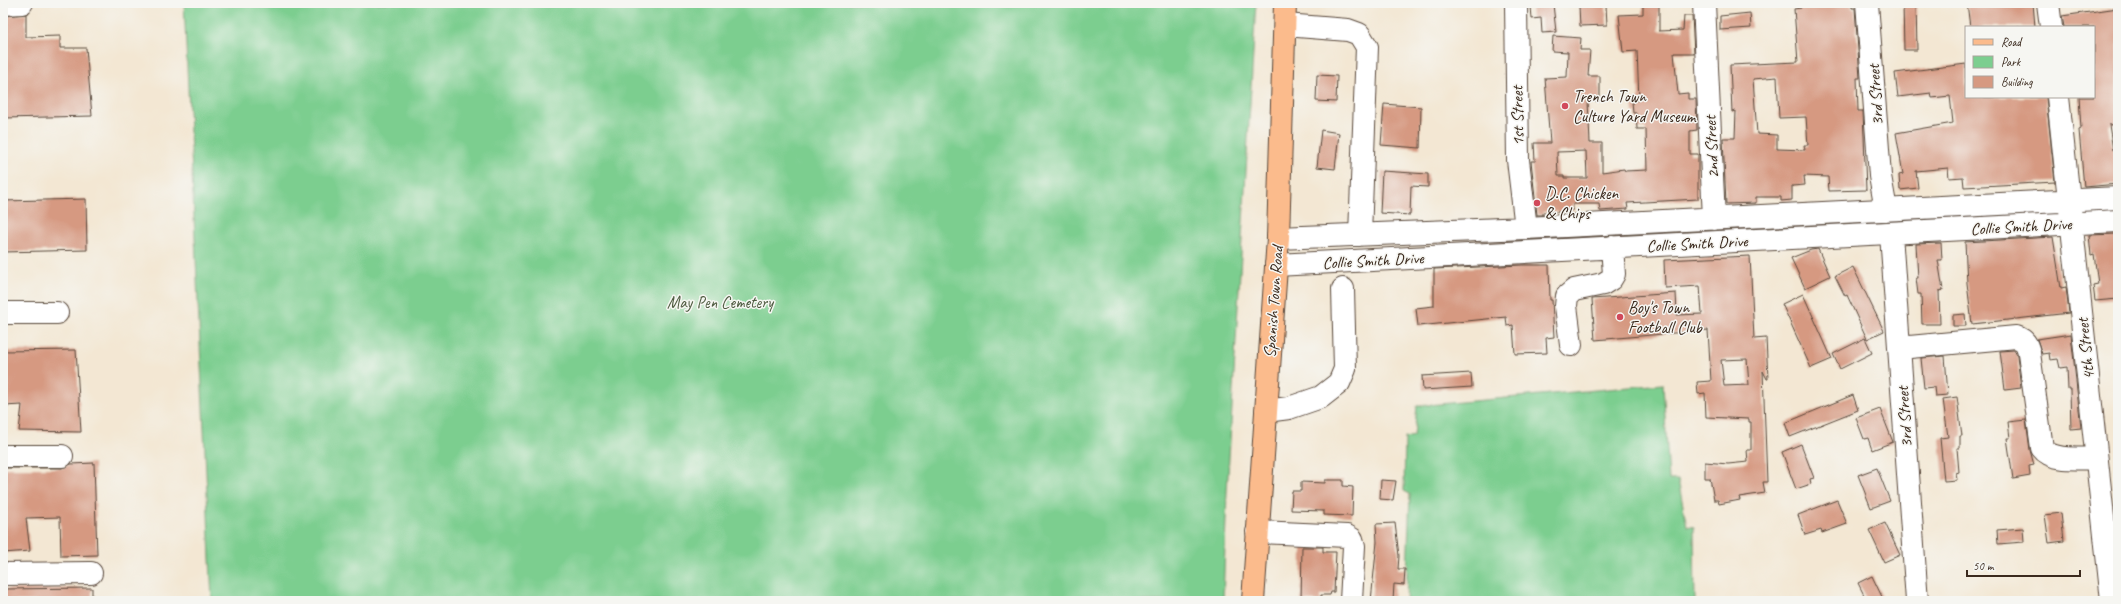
<svg xmlns="http://www.w3.org/2000/svg" width="2121" height="604" font-family="Caveat,sans-serif">
	<rect width="100%" height="100%" fill="#f6f6f2"/>
	<filter id="ink" filterUnits="userSpaceOnUse"><feTurbulence type="fractalNoise" baseFrequency=".025" numOctaves="2"/><feDisplacementMap in="SourceGraphic" scale="8" xChannelSelector="R" yChannelSelector="G"/><feConvolveMatrix kernelMatrix="1 2 1 2 8 2 1 2 1" color-interpolation-filters="sRGB"/></filter>
	<filter id="wash" filterUnits="userSpaceOnUse"><feTurbulence type="fractalNoise" baseFrequency=".012" numOctaves="4" result="noise"/><feDisplacementMap in="SourceGraphic" scale="16" xChannelSelector="R" yChannelSelector="G"/><feGaussianBlur stdDeviation="0.9" result="paint"/><feColorMatrix in="noise" values="0 0 0 0 0 0 0 0 0 0 0 0 0 0 0 0 0 1.4 0 .05"/><feComposite in="paint" operator="in"/></filter>
	<g filter="url(#wash)">
		<rect width="100%" height="100%" fill="#f3e7d3"/>
		<path fill="#7cce8f" stroke="#5c7c56" d="M 184,3 L 1256,3 L 1227,492 L 1223,601 L 212,601 Z
			M 1663,384 L 1669,480 L 1678,480 L 1687,526 L 1694,527 L 1695,601 L 1406,601 L 1410,494 L 1404,491 L 1405,438 L 1414,436 L 1417,406 Z"/>
		<g id="blocks">
			<path fill="#d69981" fill-rule="evenodd" d="M 1643,3 L 1659,3 L 1659,31 L 1683,30 L 1684,16 L 1692,16 L 1694,53 L 1674,53 L 1678,94 L 1688,93 L 1688,99 L 1696,99 L 1697,130 L 1690,131 L 1690,154 L 1698,154 L 1698,199 L 1627,203 L 1628,209 L 1600,211 L 1599,204 L 1573,204 L 1573,210 L 1564,210 L 1564,212 L 1543,212 L 1543,215 L 1537,215 L 1531,161 L 1535,161 L 1534,143 L 1550,143 L 1545,78 L 1567,77 L 1568,52 L 1552,51 L 1553,36 L 1581,38 L 1580,50 L 1590,50 L 1588,76 L 1600,76 L 1600,101 L 1588,101 L 1590,143 L 1602,143 L 1602,172 L 1624,169 L 1625,171 L 1647,170 L 1646,129 L 1637,129 L 1636,113 L 1633,113 L 1632,101 L 1639,100 L 1637,51 L 1623,52 L 1619,15 L 1643,14 ZM 1586,151 L 1587,178 L 1564,178 L 1564,176 L 1558,176 L 1557,152 Z
				M 1800,3 L 1852,3 L 1852,8 L 1855,8 L 1860,78 L 1857,78 L 1858,111 L 1863,111 L 1866,190 L 1829,191 L 1828,177 L 1804,176 L 1805,185 L 1792,186 L 1792,200 L 1781,201 L 1781,197 L 1756,197 L 1756,203 L 1726,204 L 1723,138 L 1735,138 L 1736,111 L 1732,112 L 1730,65 L 1798,62 L 1794,9 L 1801,8 ZM 1777,77 L 1779,118 L 1806,117 L 1808,145 L 1804,145 L 1805,150 L 1777,149 L 1777,135 L 1757,134 L 1753,79 Z
				M 1903,3 L 1916,3 L 1917,50 L 1904,50 Z
				M 1967,3 L 2033,3 L 2035,27 L 1970,27 Z
				M 1553,4 L 1556,32 L 1542,33 L 1541,18 L 1532,19 L 1531,6 Z
				M 1606,5 L 1607,25 L 1580,26 L 1579,6 Z
				M 2118,8 L 2118,124 L 2109,125 L 2113,150 L 2115,150 L 2116,161 L 2118,161 L 2118,184 L 2084,187 L 2079,130 L 2081,129 L 2079,97 L 2094,97 L 2094,27 L 2064,27 L 2062,16 Z
				M 1750,13 L 1751,28 L 1720,30 L 1720,16 Z
				M 26,14 L 26,37 L 60,36 L 60,48 L 86,48 L 92,116 L 3,118 L 3,16 Z
				M 1966,64 L 1966,97 L 2046,97 L 2055,182 L 1964,187 L 1963,177 L 1949,178 L 1948,168 L 1916,171 L 1918,188 L 1900,190 L 1899,175 L 1903,174 L 1896,133 L 1953,123 L 1950,96 L 1932,98 L 1931,93 L 1898,97 L 1895,73 Z
				M 1317,75 L 1337,76 L 1336,102 L 1316,101 Z
				M 1384,104 L 1421,107 L 1420,148 L 1381,145 Z
				M 1321,130 L 1339,133 L 1335,169 L 1317,167 Z
				M 1382,171 L 1428,174 L 1428,187 L 1411,186 L 1410,215 L 1380,213 Z
				M 86,199 L 87,250 L 3,252 L 3,201 Z
				M 2118,234 L 2118,299 L 2095,301 L 2093,285 L 2098,284 L 2094,254 L 2091,255 L 2089,235 Z
				M 2053,237 L 2061,288 L 2066,287 L 2069,313 L 1972,324 L 1967,283 L 1965,242 Z
				M 1941,243 L 1942,260 L 1938,260 L 1943,290 L 1939,291 L 1940,324 L 1922,324 L 1921,294 L 1918,294 L 1916,278 L 1918,278 L 1916,244 Z
				M 1818,249 L 1830,276 L 1805,288 L 1791,258 L 1811,250 Z
				M 1750,256 L 1754,339 L 1766,338 L 1768,379 L 1767,379 L 1763,371 L 1767,482 L 1763,482 L 1765,493 L 1739,497 L 1740,500 L 1719,504 L 1718,500 L 1714,500 L 1710,478 L 1705,478 L 1705,462 L 1728,464 L 1748,462 L 1747,450 L 1751,450 L 1751,422 L 1749,422 L 1749,419 L 1706,417 L 1705,393 L 1698,394 L 1697,382 L 1711,381 L 1708,330 L 1595,340 L 1592,299 L 1676,293 L 1677,315 L 1702,314 L 1700,286 L 1665,288 L 1664,260 ZM 1747,359 L 1749,385 L 1724,386 L 1721,360 Z
				M 1522,265 L 1549,265 L 1550,300 L 1552,300 L 1554,337 L 1546,338 L 1547,353 L 1515,354 L 1513,325 L 1507,326 L 1506,317 L 1418,326 L 1416,308 L 1434,306 L 1434,269 Z
				M 1853,267 L 1884,331 L 1867,339 L 1847,295 L 1845,296 L 1835,276 Z
				M 1803,294 L 1832,359 L 1811,368 L 1782,304 Z
				M 1965,314 L 1966,326 L 1953,326 L 1953,315 Z
				M 2071,334 L 2081,428 L 2071,429 L 2070,389 L 2068,389 L 2067,367 L 2060,368 L 2058,359 L 2050,360 L 2049,353 L 2042,354 L 2037,339 Z
				M 1865,338 L 1872,353 L 1840,369 L 1833,354 Z
				M 76,350 L 81,432 L 19,431 L 22,405 L 3,406 L 3,351 Z
				M 2014,350 L 2017,355 L 2021,388 L 2005,390 L 2000,351 Z
				M 1945,356 L 1948,395 L 1935,396 L 1934,387 L 1924,388 L 1921,358 Z
				M 1471,373 L 1472,387 L 1423,390 L 1422,376 Z
				M 1853,395 L 1858,410 L 1790,437 L 1785,423 Z
				M 1957,397 L 1962,436 L 1960,436 L 1960,448 L 1957,448 L 1959,472 L 1956,473 L 1957,480 L 1944,481 L 1940,438 L 1948,437 L 1943,399 Z
				M 1880,409 L 1893,442 L 1872,450 L 1868,438 L 1864,439 L 1856,418 Z
				M 2026,420 L 2030,450 L 2034,465 L 2029,466 L 2030,476 L 2013,479 L 2007,438 L 2010,438 L 2008,422 Z
				M 1801,444 L 1814,478 L 1810,479 L 1811,484 L 1796,489 L 1782,452 Z
				M 94,463 L 97,555 L 61,556 L 60,517 L 26,518 L 30,551 L 3,553 L 3,468 L 62,468 L 71,464 Z
				M 1877,468 L 1890,501 L 1871,508 L 1858,475 Z
				M 1325,480 L 1343,480 L 1343,486 L 1353,487 L 1352,516 L 1324,515 L 1324,511 L 1291,510 L 1292,491 L 1301,491 L 1301,482 L 1325,483 Z
				M 1381,480 L 1396,481 L 1393,500 L 1380,499 Z
				M 1837,500 L 1847,524 L 1822,533 L 1821,530 L 1805,535 L 1798,515 Z
				M 2061,513 L 2064,541 L 2049,543 L 2045,515 Z
				M 1395,523 L 1399,556 L 1398,569 L 1405,569 L 1404,585 L 1394,584 L 1393,601 L 1371,601 L 1377,542 L 1376,524 Z
				M 1885,523 L 1900,555 L 1884,562 L 1869,530 Z
				M 2023,528 L 2024,542 L 1998,544 L 1997,530 Z
				M 1302,547 L 1323,547 L 1323,552 L 1336,552 L 1334,592 L 1331,592 L 1330,595 L 1321,595 L 1321,601 L 1301,601 Z
				M 1872,576 L 1884,601 L 1867,601 L 1858,583 Z
				M 92,588 L 92,601 L 3,601 L 3,589 Z"/>
		</g>
	</g>
	<g filter="url(#ink)">
		<use href="#blocks" fill-opacity="0" stroke="#574639" stroke-width="1"/>
		<g fill="none" stroke-linecap="round" stroke-linejoin="round">
			<g stroke="#574639" stroke-width="24">
				<path id="minor" d="M 1516,3 L 1518,160 L 1526,228
					M 1704,3 L 1714,219
					M 1867,3 L 1880,176 L 1886,210
					M 2048,3 L 2051,27
					M 3,4 L 22,3
					M 1285,25 L 1348,30 L 1359,34 L 1367,47 L 1360,235
					M 2058,97 L 2112,601
					M 1891,234 L 1917,601
					M 1278,238 L 1526,228 L 2118,198
					M 1276,265 L 2118,221
					M 3,313 L 57,313
					M 1571,345 L 1566,306 L 1567,296 L 1574,290 L 1603,284 L 1611,279 L 1614,274 L 1612,247
					M 1899,348 L 2016,337 C 2025,340 2027,344 2029,353 L 2042,448 C 2052,462 2080,458 2096,458
					M 1266,411 L 1289,408 L 1321,397 L 1339,383 L 1345,369 L 1343,289
					M 3,456 L 62,456
					M 1257,532 L 1347,536 L 1352,539 L 1354,546 L 1351,601
					M 3,574 L 91,573"/>
			</g>
			<g stroke="#574639" stroke-width="24">
				<path id="major" d="M 1253,601 L 1278,238 L 1285,3"/>
			</g>
			<use href="#minor" stroke="#fff" stroke-width="22"/>
			<use href="#major" stroke="#fbbb8c" stroke-width="22"/>
		</g>
	</g>
	<g fill="#d1495b" stroke="#f6f6f2" stroke-width="1.5">
		<circle cx="1565" cy="106" r="4"/>
		<circle cx="1537" cy="203" r="4"/>
		<circle cx="1620" cy="317" r="4"/>
	</g>
	<g text-anchor="middle" stroke-width="3" stroke-linejoin="round" paint-order="stroke">
		<g font-size="17" fill="#3b2a1e" stroke="#f6f6f2">
			<text transform="translate(1875 95) rotate(-94)" y="6">3rd Street</text>
			<text transform="translate(1517 116) rotate(-91)" y="6">1st Street</text>
			<text transform="translate(1711 147) rotate(-93)" y="6">2nd Street</text>
			<text transform="translate(2021 226) rotate(-3)" y="6">Collie Smith Drive</text>
			<text transform="translate(1697 243) rotate(-3)" y="6">Collie Smith Drive</text>
			<text transform="translate(1373 260) rotate(-3)" y="6">Collie Smith Drive</text>
			<text transform="translate(1273 302) rotate(-86)" y="6">Spanish Town Road</text>
			<text transform="translate(2085 349) rotate(-96)" y="6">4th Street</text>
			<text transform="translate(1904 417) rotate(-94)" y="6">3rd Street</text>
		</g>
		<g font-size="17" fill="#3b2a1e" stroke="#f6f6f2" text-anchor="start">
			<text x="1573" y="102">Trench Town<tspan x="1573" dy="20">Culture Yard Museum</tspan></text>
			<text x="1545" y="199">D.C. Chicken<tspan x="1545" dy="20">&amp; Chips</tspan></text>
			<text x="1628" y="313">Boy's Town<tspan x="1628" dy="20">Football Club</tspan></text>
		</g>
		<g font-size="17" fill="#4e5b40" stroke="#f6f6f2">
			<text x="720" y="308">May Pen Cemetery</text>
		</g>
	</g>
	<rect width="2121" height="604" fill="none" stroke="#f6f6f2" stroke-width="16"/>
	<rect x="1965" y="26" width="130" height="72" fill="#f6f6f2" stroke="#aba49d"/>
	<rect x="1973" y="39" width="20" height="6" fill="#fbbb8c" stroke="#aba49d"/>
	<text x="2001" y="46" font-size="12" fill="#3b2a1e">Road</text>
	<rect x="1973" y="56" width="20" height="12" fill="#7cce8f" stroke="#aba49d"/>
	<text x="2001" y="66" font-size="12" fill="#3b2a1e">Park</text>
	<rect x="1973" y="76" width="20" height="12" fill="#d69981" stroke="#aba49d"/>
	<text x="2001" y="86" font-size="12" fill="#3b2a1e">Building</text>
	<path d="M1967 570v6h113v-6" fill="none" stroke="#3b2a1e" stroke-width="2"/>
	<text x="1973" y="570" font-size="12" fill="#3b2a1e" stroke="#f6f6f2" stroke-width="3" paint-order="stroke">50 m</text>
</svg>
